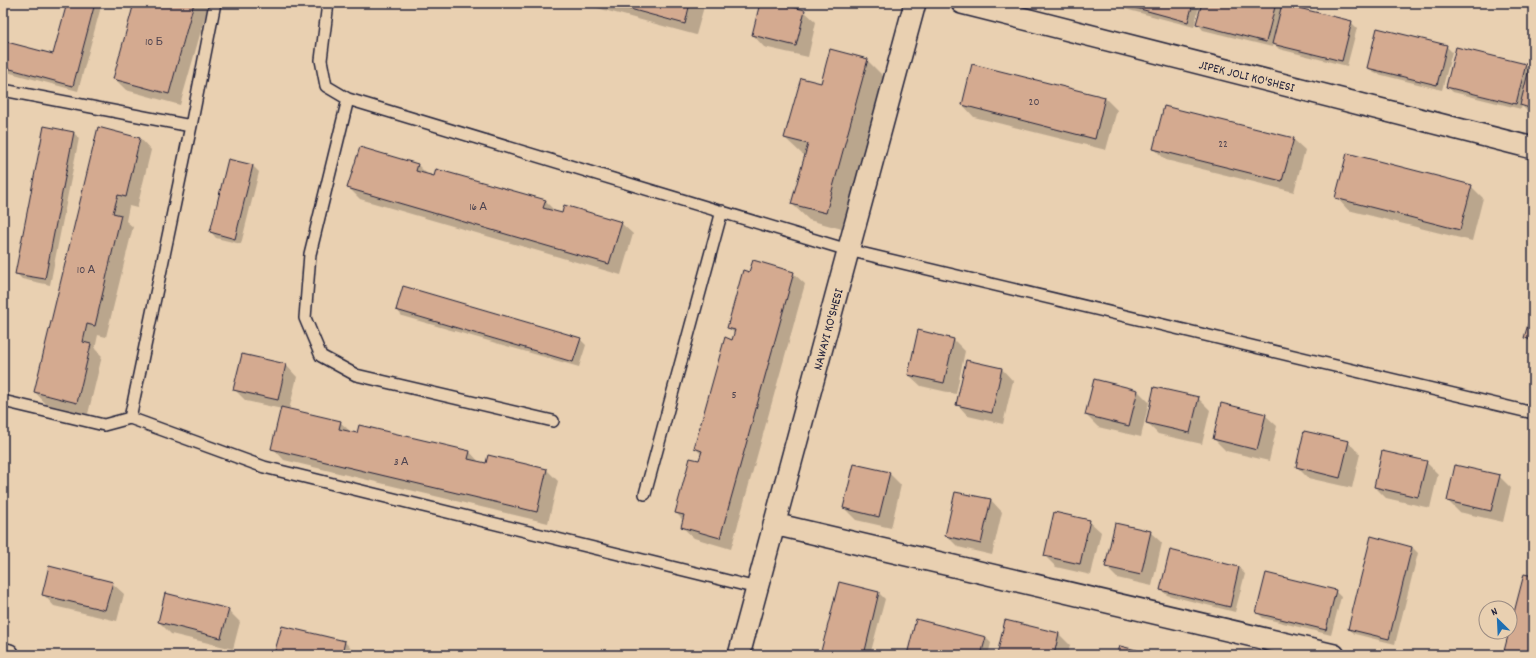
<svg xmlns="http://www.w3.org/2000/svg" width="1536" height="658" font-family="Dekko,sans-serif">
	<rect width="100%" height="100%" fill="#e9d0b1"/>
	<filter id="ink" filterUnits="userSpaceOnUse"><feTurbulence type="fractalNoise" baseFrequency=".025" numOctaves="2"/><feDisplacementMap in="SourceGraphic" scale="8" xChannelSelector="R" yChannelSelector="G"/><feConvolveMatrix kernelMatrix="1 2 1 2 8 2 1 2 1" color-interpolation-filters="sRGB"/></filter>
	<g filter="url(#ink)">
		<path fill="#0003" d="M 68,3 L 102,3 L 78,91 L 3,71 L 3,42 L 54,56 Z
			M 135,3 L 209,3 L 180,105 L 126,90 L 114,78 Z
			M 579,3 L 705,3 L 696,35 Z
			M 761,3 L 771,3 L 804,11 L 816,22 L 808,57 L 764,47 L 753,35 Z
			M 1119,3 L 1200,3 L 1194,27 L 1125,9 Z
			M 1203,3 L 1276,3 L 1282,9 L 1351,22 L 1357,28 L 1347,66 L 1279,49 L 1273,43 L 1272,47 L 1203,30 L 1198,24 Z
			M 1446,46 L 1452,52 L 1442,90 L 1374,73 L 1368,67 Z
			M 867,60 L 884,77 L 842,229 L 809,220 L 792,204 L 805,155 L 802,154 L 785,138 L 822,84 Z
			M 973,65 L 1105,98 L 1117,110 L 1106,150 L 974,117 L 963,105 Z
			M 1525,65 L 1530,70 L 1533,67 L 1533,112 L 1527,111 L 1522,106 L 1521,109 L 1453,92 L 1447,87 Z
			M 73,132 L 79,138 L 50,285 L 22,279 L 16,273 Z
			M 140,138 L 151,150 L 137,208 L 129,206 L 126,221 L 133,227 L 106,337 L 98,335 L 95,349 L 102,356 L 88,414 L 46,404 L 35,392 Z
			M 1293,139 L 1305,150 L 1294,192 L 1166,160 L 1154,149 Z
			M 229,160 L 253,166 L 259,172 L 241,244 L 216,238 L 211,232 Z
			M 418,165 L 429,176 L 435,178 L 545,201 L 557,213 L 621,223 L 633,234 L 621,275 L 360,199 L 349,188 Z
			M 1471,186 L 1483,198 L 1472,241 L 1348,210 L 1337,198 Z
			M 750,273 L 793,273 L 805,284 L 731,549 L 694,538 L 682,527 L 684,521 L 676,513 L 700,461 L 702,455 L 695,448 L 733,341 L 735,334 L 728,327 Z
			M 397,310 L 580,339 L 586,345 L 579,367 L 402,316 Z
			M 1533,310 L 1533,345 L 1526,338 Z
			M 954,340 L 965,351 L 956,394 L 921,386 L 909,375 Z
			M 967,361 L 1002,369 L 1013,381 L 1003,424 L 968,416 L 957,404 Z
			M 286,365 L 297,377 L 289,410 L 340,422 L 351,432 L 470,452 L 480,463 L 547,470 L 558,481 L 548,523 L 284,460 L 273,448 L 282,409 L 246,401 L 234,389 Z
			M 1138,391 L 1149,402 L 1141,437 L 1098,427 L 1086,415 Z
			M 1198,398 L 1210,410 L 1202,444 L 1158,434 L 1147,423 Z
			M 1265,415 L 1277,426 L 1269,461 L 1226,451 L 1214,439 Z
			M 1348,442 L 1360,454 L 1352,488 L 1308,478 L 1297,467 Z
			M 1426,462 L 1438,474 L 1430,508 L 1386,498 L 1375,487 Z
			M 889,473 L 901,485 L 891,528 L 856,520 L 844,508 Z
			M 1499,476 L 1511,488 L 1503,522 L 1459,512 L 1448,501 Z
			M 991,500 L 1002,512 L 992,555 L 958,547 L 946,535 Z
			M 1089,521 L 1101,532 L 1091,575 L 1056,567 L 1045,556 Z
			M 1150,532 L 1162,543 L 1152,586 L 1117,578 L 1106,567 Z
			M 1372,538 L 1412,547 L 1418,553 L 1395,644 L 1355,634 L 1349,629 Z
			M 1170,551 L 1239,568 L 1245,574 L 1235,612 L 1167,595 L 1161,590 Z
			M 3,559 L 5,561 L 3,569 Z
			M 112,583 L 124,594 L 117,621 L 54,606 L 43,594 Z
			M 839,583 L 879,593 L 885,599 L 870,655 L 821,655 Z
			M 1335,591 L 1341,597 L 1331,635 L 1263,618 L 1257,612 Z
			M 228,610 L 240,622 L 233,649 L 171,634 L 159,622 Z
			M 283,627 L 345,642 L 356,654 L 356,655 L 276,655 L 275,654 Z
			M 1059,634 L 1070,645 L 1068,655 L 998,655 Z
			M 985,637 L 991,643 L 988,655 L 908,655 Z"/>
		<path fill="#d4aa90" stroke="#22223b" d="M 67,3 L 95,3 L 73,86 L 3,67 L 3,41 L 53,54 Z
			M 134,3 L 194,3 L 169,94 L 113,79 Z
			M 608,3 L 690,3 L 685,24 Z
			M 760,3 L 776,3 L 805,10 L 796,46 L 752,35 Z
			M 1118,3 L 1193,3 L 1188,22 Z
			M 1202,3 L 1276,3 L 1266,42 L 1196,24 Z
			M 1282,4 L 1352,21 L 1342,61 L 1272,44 Z
			M 1377,28 L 1447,45 L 1437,85 L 1367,68 Z
			M 1456,47 L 1526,64 L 1516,104 L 1446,87 Z
			M 830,49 L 868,59 L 826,213 L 791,204 L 808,144 L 784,138 L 801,78 L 821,83 Z
			M 972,64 L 1105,97 L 1095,139 L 962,105 Z
			M 1530,65 L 1533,66 L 1533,109 L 1520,105 Z
			M 1164,106 L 1294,138 L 1282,181 L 1153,149 Z
			M 44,126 L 74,132 L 45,279 L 15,274 Z
			M 98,127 L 140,138 L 126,197 L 118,195 L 113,213 L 121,215 L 95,326 L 87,324 L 83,342 L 91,344 L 77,403 L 34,392 Z
			M 360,147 L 418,164 L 416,171 L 434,176 L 436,169 L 546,200 L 543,208 L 562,213 L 564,205 L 622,222 L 609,264 L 347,188 Z
			M 1347,153 L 1472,185 L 1460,230 L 1335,198 Z
			M 228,159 L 253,165 L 235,239 L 210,232 Z
			M 753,260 L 794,272 L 720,538 L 681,527 L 684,515 L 675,513 L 690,458 L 699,460 L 702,451 L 694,448 L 725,337 L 732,340 L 735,330 L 727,328 L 743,270 L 749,272 Z
			M 403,286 L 581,338 L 573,362 L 396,310 Z
			M 1533,307 L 1533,340 L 1524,338 Z
			M 918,330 L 954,339 L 944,383 L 908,375 Z
			M 242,354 L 286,364 L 278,400 L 233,390 Z
			M 966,360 L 1002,368 L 992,413 L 956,405 Z
			M 1094,379 L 1138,390 L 1129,426 L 1085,415 Z
			M 1154,387 L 1199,397 L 1190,433 L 1146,423 Z
			M 1221,403 L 1266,414 L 1257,450 L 1213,439 Z
			M 281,407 L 341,421 L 339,429 L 357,433 L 359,425 L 470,451 L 468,459 L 486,463 L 488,455 L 547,469 L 537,512 L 271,449 Z
			M 1304,431 L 1349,441 L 1340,478 L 1296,467 Z
			M 1382,451 L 1427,461 L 1418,497 L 1374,487 Z
			M 854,464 L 890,472 L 879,517 L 843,508 Z
			M 1455,465 L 1500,475 L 1491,511 L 1447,501 Z
			M 955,492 L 991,499 L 981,544 L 945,536 Z
			M 1054,512 L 1090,520 L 1080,564 L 1044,556 Z
			M 1115,523 L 1151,531 L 1141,575 L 1105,567 Z
			M 1371,536 L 1412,547 L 1389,639 L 1348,629 Z
			M 1170,550 L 1239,567 L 1230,607 L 1160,590 Z
			M 49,566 L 113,582 L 105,610 L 42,595 Z
			M 1266,573 L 1336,590 L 1326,630 L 1256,613 Z
			M 1524,574 L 1533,576 L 1533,655 L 1503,655 Z
			M 839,582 L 879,592 L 864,655 L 820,655 Z
			M 165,593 L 229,609 L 221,638 L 158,622 Z
			M 916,619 L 986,637 L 981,655 L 907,655 Z
			M 1005,620 L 1059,633 L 1054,655 L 997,655 Z
			M 282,626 L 345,641 L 342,655 L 274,654 Z
			M 1120,646 L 1157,655 L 1117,655 Z"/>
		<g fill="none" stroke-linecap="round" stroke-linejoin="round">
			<g stroke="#22223b" stroke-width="14">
				<path id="lane" d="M 328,3 L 321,60 L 326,86 L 348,99 L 848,250 L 1533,413
					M 3,90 L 191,126
					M 348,99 L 310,254 L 305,318 L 321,356 L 356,375 L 553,421
					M 3,401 L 104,425 L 130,418 L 264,467 L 757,588
					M 130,418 L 191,126 L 215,3
					M 645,494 L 722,211"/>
			</g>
			<g stroke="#22223b" stroke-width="24">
				<path id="street" d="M 962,3 L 1533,148
					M 774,524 L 1334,655
					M 739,655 L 915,3"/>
			</g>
			<g stroke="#22223b" stroke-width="25">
				<path id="secondary" d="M 3,654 L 8,655"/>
			</g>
			<use href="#lane" stroke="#e9d0b1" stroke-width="11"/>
			<use href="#street" stroke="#e9d0b1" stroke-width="21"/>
			<use href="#secondary" stroke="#e9d0b1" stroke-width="22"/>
		</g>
	</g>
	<g text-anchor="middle" stroke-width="3.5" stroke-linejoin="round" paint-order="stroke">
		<g font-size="11" fill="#4e4450">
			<text x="154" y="45">10 Б</text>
			<text x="1034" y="105">20</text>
			<text x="1223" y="147">22</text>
			<text x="478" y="210">16 А</text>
			<text x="86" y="273">10 А</text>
			<text x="734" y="398">5</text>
			<text x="401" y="465">3 А</text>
		</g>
		<g font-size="13" fill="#22223b" stroke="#e9d0b1">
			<text transform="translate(1247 75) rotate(14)" y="5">JIPEK JOLI KO'SHESI</text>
			<text transform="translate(827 329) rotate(-75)" y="5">NAWAYI KO'SHESI</text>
		</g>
	</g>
	<rect width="1536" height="658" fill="none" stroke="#e9d0b1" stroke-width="16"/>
	<rect x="8" y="8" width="1520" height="642" fill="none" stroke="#22223b" stroke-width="1.5" filter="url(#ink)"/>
	<g transform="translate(1498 620) rotate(336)"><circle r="19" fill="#e9d0b1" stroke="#998a82"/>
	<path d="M0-3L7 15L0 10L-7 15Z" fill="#1f6fb2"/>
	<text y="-6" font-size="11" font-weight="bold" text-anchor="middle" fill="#22223b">N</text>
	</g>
</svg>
